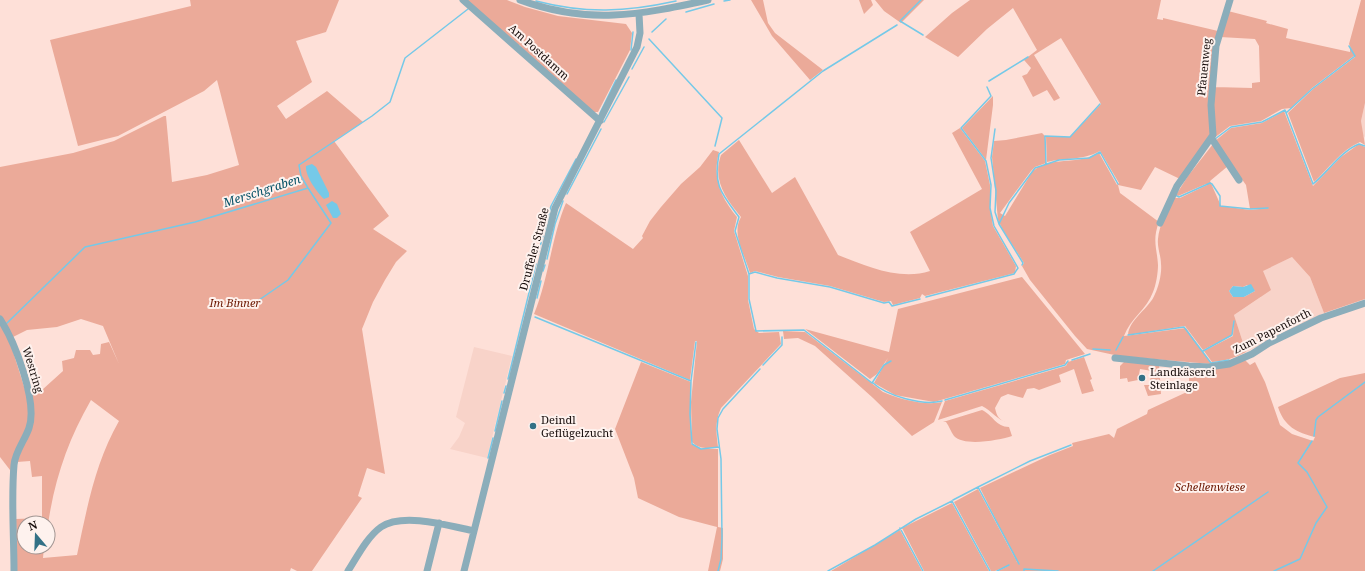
<svg xmlns="http://www.w3.org/2000/svg" width="1365" height="571" font-family="'Noto Serif',serif">
	<rect width="100%" height="100%" fill="#fee0d8"/>
	<path fill="#f8d3c9" d="M 1365,103 L 1365,137 L 1363,136 L 1361,121 Z
		M 1292,257 L 1310,277 L 1324,313 L 1246,352 L 1234,315 L 1261,297 L 1262,271 Z
		M 474,347 L 512,356 L 487,458 L 450,449 L 459,437 L 465,423 L 456,417 Z"/>
	<path fill="#ebaa99" fill-rule="evenodd" d="M 190,0 L 339,0 L 326,32 L 296,41 L 312,82 L 277,106 L 286,119 L 327,91 L 363,122 L 334,141 L 389,216 L 373,229 L 407,251 L 396,262 L 385,280 L 373,302 L 362,329 L 385,474 L 367,468 L 358,496 L 362,498 L 312,571 L 297,571 L 291,568 L 290,571 L 17,571 L 16,519 L 42,518 L 42,476 L 32,477 L 30,461 L 17,462 L 30,429 L 31,394 L 42,390 L 63,371 L 62,361 L 74,358 L 76,350 L 90,350 L 93,355 L 100,354 L 101,344 L 109,342 L 119,364 L 103,326 L 81,319 L 57,327 L 27,330 L 9,339 L 28,399 L 29,421 L 11,476 L 10,470 L 0,457 L 0,167 L 73,153 L 114,141 L 164,116 L 166,116 L 172,182 L 207,175 L 239,165 L 217,80 L 204,91 L 118,136 L 78,146 L 50,40 L 191,6 ZM 91,400 L 119,421 C 95,463 87,508 77,555 L 43,558 L 44,547 L 24,547 L 24,523 L 48,524 C 55,478 68,440 91,400 Z
		M 467,0 L 507,0 L 525,7 L 558,16 L 626,24 L 632,33 L 630,50 L 598,112 L 593,112 L 521,48 L 520,45 L 518,46 Z
		M 751,0 L 763,0 L 768,23 L 775,33 L 823,70 L 810,80 L 772,36 Z
		M 859,0 L 871,0 L 873,5 L 864,14 Z
		M 875,0 L 924,0 L 901,23 L 884,11 Z
		M 970,0 L 1161,0 L 1157,19 L 1163,20 L 1163,18 L 1218,31 L 1212,134 L 1180,179 L 1155,167 L 1141,190 L 1118,185 L 1120,193 L 1159,222 C 1152,240 1157,248 1158,265 C 1158,273 1156,285 1153,292 C 1147,309 1130,319 1124,336 L 1186,328 L 1211,364 L 1119,356 L 1087,349 L 1075,336 L 1030,280 L 1022,266 L 1024,263 L 1004,232 L 998,220 L 992,157 L 994,141 L 1006,140 L 1042,133 L 1045,136 L 1046,163 L 1035,167 L 1031,171 L 1000,213 L 1005,216 L 1032,172 C 1050,155 1077,166 1099,153 L 1117,185 L 1119,183 L 1100,151 C 1081,161 1067,157 1047,162 L 1046,137 L 1070,137 L 1101,104 L 1061,38 L 1034,55 L 1060,98 L 1054,101 L 1047,90 L 1033,97 L 1022,76 L 1027,74 L 1031,68 L 1024,60 L 1037,50 L 1013,8 L 987,29 L 958,57 L 925,37 L 952,13 Z
		M 1361,0 L 1365,0 L 1365,103 L 1361,121 L 1365,145 L 1360,142 C 1341,150 1328,169 1314,182 L 1288,113 L 1313,89 L 1355,57 L 1349,44 Z
		M 1228,11 L 1267,21 L 1266,23 L 1288,29 L 1286,38 L 1350,52 L 1350,48 L 1355,55 L 1312,88 L 1291,108 L 1282,109 L 1261,121 L 1230,126 L 1214,138 L 1214,87 L 1252,88 L 1252,83 L 1260,82 L 1259,46 L 1255,39 L 1220,37 Z
		M 993,96 L 993,105 L 986,160 L 962,128 Z
		M 1284,111 L 1313,186 L 1341,157 L 1359,144 L 1365,147 L 1365,299 L 1324,313 L 1310,277 L 1292,257 L 1263,271 L 1271,290 L 1234,315 L 1246,352 C 1235,358 1224,361 1212,362 L 1204,351 L 1233,336 L 1234,321 L 1232,335 L 1203,350 L 1185,326 L 1128,335 C 1129,319 1150,308 1155,294 C 1159,286 1162,272 1161,264 C 1161,256 1157,247 1158,239 C 1159,225 1168,209 1173,196 L 1176,198 L 1180,198 L 1207,185 L 1206,184 L 1178,196 L 1176,195 L 1188,176 L 1213,144 L 1228,166 L 1210,181 L 1221,206 L 1250,210 L 1269,208 L 1250,209 L 1246,185 L 1215,141 L 1231,128 L 1262,123 ZM 1247,285 L 1255,291 L 1244,297 L 1233,297 L 1229,291 L 1233,286 L 1243,287 Z
		M 960,128 L 985,161 L 990,185 L 990,207 L 993,226 L 1016,266 L 1015,273 L 925,296 L 922,294 L 920,298 L 893,305 L 891,301 L 884,302 L 830,286 L 778,277 L 755,271 L 750,273 C 745,255 731,234 741,217 C 726,199 712,180 721,155 L 739,140 L 772,193 L 795,177 L 838,255 C 866,266 900,281 930,271 L 910,232 L 982,189 L 952,133 Z
		M 713,150 L 719,152 C 712,179 721,197 737,217 L 734,231 L 748,276 L 748,300 L 754,329 L 759,333 L 779,332 L 781,344 L 721,408 C 715,421 716,432 718,447 C 708,449 699,449 692,442 L 691,402 L 697,341 L 695,341 L 690,380 L 534,314 C 549,278 551,238 566,203 L 633,249 L 643,238 L 642,236 L 650,221 L 661,207 L 681,184 L 700,167 Z
		M 1022,277 L 1085,354 L 1066,360 L 1065,364 L 934,402 L 895,395 L 874,383 L 888,358 L 877,374 L 870,379 L 805,329 L 889,352 L 898,309 Z
		M 783,331 L 805,332 L 883,392 C 898,399 926,406 942,402 L 934,422 L 912,436 L 873,398 L 815,346 L 798,338 L 784,339 Z
		M 1084,357 L 1092,379 L 1090,380 L 1094,391 L 1082,394 L 1074,369 L 1059,375 L 1061,382 L 1039,390 L 1034,388 L 1027,389 L 1023,398 L 1008,394 L 1001,397 L 995,408 C 997,417 999,420 1008,423 C 997,420 992,411 982,406 L 938,420 L 945,401 L 1066,366 L 1068,362 Z
		M 1245,360 L 1250,365 L 1255,362 L 1265,382 L 1280,425 L 1292,434 L 1313,441 L 1315,437 C 1297,433 1284,426 1278,407 L 1340,378 L 1365,373 L 1365,571 L 998,571 L 1010,565 L 995,571 L 991,571 L 954,502 L 978,489 L 1017,562 L 980,488 L 1050,455 L 1073,446 L 1072,443 L 1109,434 L 1114,438 L 1117,429 L 1147,414 L 1148,410 L 1189,391 L 1189,368 Z
		M 641,362 L 691,382 L 691,444 L 701,449 L 718,449 L 718,527 L 723,528 L 723,559 L 720,571 L 708,571 L 717,527 L 679,517 L 638,498 L 634,478 L 615,429 Z
		M 1124,362 L 1159,364 L 1161,394 L 1148,396 L 1144,385 L 1149,385 L 1152,371 L 1140,369 L 1138,380 L 1128,382 L 1127,378 L 1120,379 L 1120,366 Z
		M 982,410 C 993,415 996,427 1009,427 L 1012,436 C 1000,440 964,447 954,436 C 951,432 949,426 946,422 L 943,422 Z
		M 952,503 L 989,571 L 924,571 L 902,528 Z
		M 900,530 L 922,571 L 831,571 Z"/>
	<path fill="#75c9e8" d="M 312,164 L 316,167 L 329,193 L 329,197 L 324,199 C 317,192 305,176 306,166 Z
		M 332,201 L 337,204 L 341,214 L 337,218 L 333,218 L 326,205 Z
		M 1251,284 L 1255,291 L 1244,297 L 1233,297 L 1229,291 L 1233,286 L 1243,287 Z"/>
	<g fill="none" stroke-linecap="round" stroke-linejoin="round">
		<path stroke="#75c9e8" stroke-width="1.5" d="M 536,1 C 586,14 626,12 676,1
			M 724,1 L 730,0
			M 686,12 L 714,4
			M 900,21 L 921,0
			M 900,21 L 923,35
			M 652,32 L 666,19
			M 649,39 L 722,118 L 715,146
			M 631,50 L 633,32
			M 632,69 L 644,47
			M 989,81 L 1028,57
			M 600,113 L 616,80
			M 1286,113 L 1312,89 L 1355,56 L 1349,46
			M 604,122 L 629,77
			M 995,129 L 991,158 L 996,191 L 995,212 L 999,224
			M 1215,139 L 1231,127 L 1262,122 L 1285,110 L 1313,184 C 1328,172 1341,151 1359,144 L 1365,146
			M 1046,164 L 1045,136 L 1070,137 L 1100,104
			M 567,194 L 601,129
			M 1175,195 L 1179,197 L 1210,183 L 1212,184 L 1220,196 L 1220,206 L 1250,209 L 1268,208
			M 538,254 L 551,206 L 576,159
			M 547,259 L 555,224 L 563,201
			M 1022,265 L 1023,263 L 999,224 L 1009,203 L 1035,168 L 1059,160 L 1089,158 L 1100,152 L 1118,184
			M 543,271 L 545,265
			M 749,274 L 755,272 L 777,278 L 830,287 L 884,303 L 889,302 L 892,306 L 920,299
			M 926,297 L 1014,274 L 1018,268 L 994,226 L 990,208 L 991,185 L 986,161 L 961,128 L 991,96 L 987,87
			M 537,298 L 541,281
			M 259,300 L 288,280 L 331,223 L 308,188
			M 535,317 L 691,381 L 690,414 L 692,444 L 701,449 L 719,447
			M 6,324 L 85,247 L 195,222 L 308,188 L 301,176 L 299,165 L 372,116 L 390,102 L 405,58 L 468,9
			M 1128,335 L 1184,327 L 1211,363 L 1229,360
			M 1093,349 L 1110,350
			M 1116,350 L 1123,337
			M 1203,351 L 1232,335 L 1234,321
			M 1072,360 L 1090,354
			M 891,361 L 884,365 L 872,383 L 804,330 L 756,331 L 749,299 L 749,274 L 735,231 L 739,217 C 721,193 713,185 719,154 L 823,71 L 897,25
			M 763,365 L 782,345 L 782,337
			M 508,379 L 536,264
			M 691,381 L 696,342
			M 873,383 C 887,396 923,406 942,401
			M 504,393 L 506,386
			M 945,400 L 1065,365 L 1068,361
			M 495,431 L 502,401
			M 1314,436 L 1316,420 L 1318,417 L 1365,382
			M 488,458 L 493,438
			M 978,487 L 1030,461 L 1071,445
			M 953,500 L 978,487 L 1019,564
			M 900,528 L 923,571
			M 718,571 L 721,559 L 722,537 L 721,459 L 717,429 L 718,418 L 723,409 L 760,369
			M 828,571 L 875,545 L 916,519 L 952,501 L 990,571
			M 997,571 L 1009,565
			M 1024,571 L 1024,569 L 1058,571
			M 1153,571 L 1268,492
			M 1274,571 L 1300,559 L 1316,523 L 1327,507 L 1307,472 L 1298,463 L 1312,441"/>
		<path stroke="#8badba" stroke-width="7" d="M 463,0 L 600,121
			M 520,0 C 588,25 639,15 708,0
			M 1212,139 L 1239,180
			M 1160,223 L 1177,186 L 1213,135 L 1211,105 L 1216,46 L 1230,0
			M 0,319 C 15,342 38,402 29,428 C 25,440 15,452 14,465 C 11,500 14,536 14,571
			M 1115,358 L 1189,366 L 1209,367 L 1229,364 L 1252,354 L 1269,343 L 1321,318 L 1365,303
			M 348,571 C 357,557 367,537 381,527 C 403,512 450,526 474,531
			M 427,571 L 439,523
			M 464,571 L 555,208 L 637,47 L 640,33 L 639,14"/>
	</g>
	<g fill="#337186" stroke="#fef2ee" stroke-width="1.5">
		<circle cx="1142" cy="378" r="4"/>
		<circle cx="533" cy="426" r="4"/>
	</g>
	<g text-anchor="middle" stroke-width="4" stroke-linejoin="round" paint-order="stroke">
		<g font-size="11" fill="#170d0b" stroke="#fef2ee">
			<text transform="translate(539 52) rotate(42)" y="4">Am Postdamm</text>
			<text transform="translate(1204 67) rotate(-84)" y="4">Pfauenweg</text>
			<text transform="translate(534 249) rotate(-75)" y="4">Druffeler Straße</text>
			<text transform="translate(1272 331) rotate(-27)" y="4">Zum Papenforth</text>
			<text transform="translate(33 370) rotate(73)" y="4">Westring</text>
		</g>
		<g font-size="11" font-style="italic" fill="#6c1700" stroke="#fef2ee">
			<text x="235" y="307">Im Binner</text>
			<text x="1210" y="491">Schellenwiese</text>
		</g>
		<g font-size="11" fill="#170d0b" stroke="#fef2ee" text-anchor="start">
			<text x="1150" y="376">Landkäserei<tspan x="1150" dy="13">Steinlage</tspan></text>
			<text x="541" y="424">Deindl<tspan x="541" dy="13">Geflügelzucht</tspan></text>
		</g>
		<g font-size="12" font-style="italic" fill="#055166" stroke="#fef2ee">
			<text transform="translate(262 191) rotate(-18)" y="4">Merschgraben</text>
		</g>
	</g>
	<g transform="translate(36 535) rotate(341)"><circle r="19" fill="#fef2ee" stroke="#a29693"/>
	<path d="M0-3L7 15L0 10L-7 15Z" fill="#337186"/>
	<text y="-6" font-size="11" font-weight="bold" text-anchor="middle" fill="#170d0b">N</text>
	</g>
</svg>
